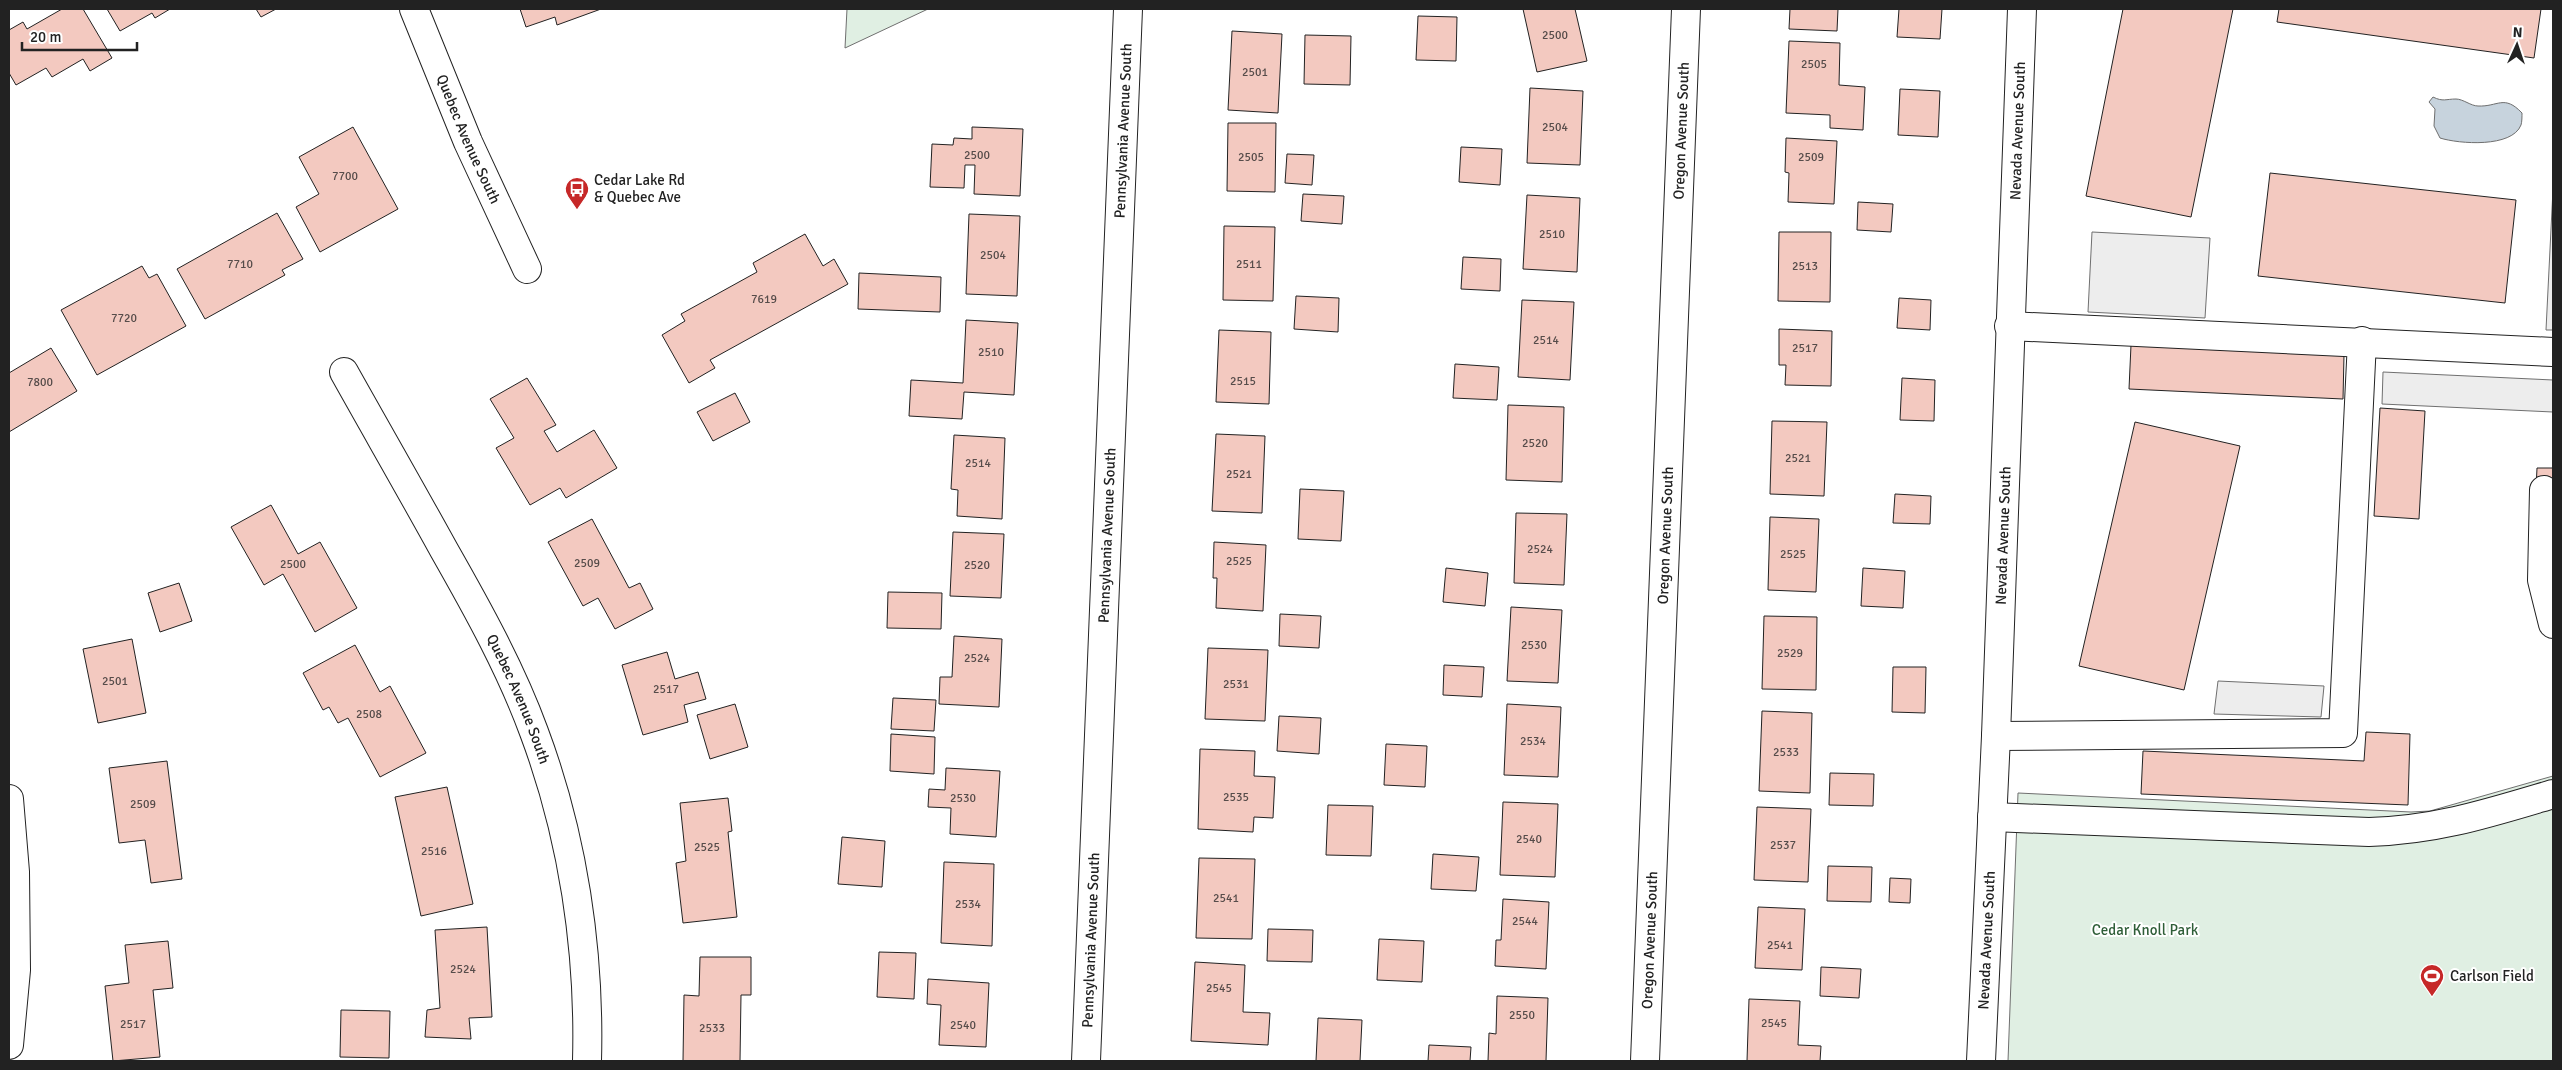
<svg xmlns="http://www.w3.org/2000/svg" width="2562" height="1070" font-family="Signika,sans-serif">
	<rect width="100%" height="100%" fill="#fff"/>
	<path fill="#e0efe3" stroke="#6f6f6f" d="M 847,9 L 928,9 L 845,48 Z
		M 2553,776 L 2553,1061 L 2008,1061 L 2018,793 L 2411,812 L 2430,811 Z"/>
	<path fill="#ededed" stroke="#6f6f6f" d="M 2553,189 L 2553,330 L 2546,330 Z
		M 2092,232 L 2210,238 L 2205,318 L 2088,312 Z
		M 2383,372 L 2553,380 L 2553,412 L 2382,404 Z
		M 2218,681 L 2324,686 L 2321,717 L 2214,714 Z"/>
	<path fill="#c7d3dd" stroke="#6f6f6f" d="M 2433,97 C 2443,102 2446,99 2456,99 C 2463,99 2471,106 2478,106 C 2498,107 2504,94 2522,113 C 2522,116 2522,122 2521,125 C 2512,148 2459,144 2440,138 L 2434,126 L 2435,109 L 2429,102 Z"/>
	<path fill="#f3c9c0" stroke="#222" d="M 62,9 L 83,9 L 112,58 L 90,71 L 83,59 L 52,77 L 46,68 L 16,85 L 9,73 L 9,30 L 23,22 L 27,29 Z
		M 107,9 L 170,9 L 155,18 L 152,13 L 120,31 Z
		M 256,9 L 276,9 L 261,17 Z
		M 520,9 L 601,9 L 557,25 L 555,17 L 526,27 Z
		M 1523,9 L 1575,9 L 1587,61 L 1537,72 Z
		M 1790,9 L 1838,9 L 1837,31 L 1789,29 Z
		M 1899,9 L 1942,9 L 1940,39 L 1897,37 Z
		M 2123,9 L 2233,9 L 2191,217 L 2086,196 Z
		M 2279,9 L 2541,9 L 2534,58 L 2277,22 Z
		M 1418,16 L 1457,17 L 1456,61 L 1416,60 Z
		M 1232,31 L 1282,34 L 1278,113 L 1228,110 Z
		M 1305,35 L 1351,36 L 1350,85 L 1304,84 Z
		M 1789,41 L 1840,43 L 1839,85 L 1865,87 L 1863,130 L 1830,128 L 1830,115 L 1786,113 Z
		M 1530,88 L 1583,91 L 1580,165 L 1527,163 Z
		M 1900,89 L 1940,91 L 1938,137 L 1898,135 Z
		M 1228,123 L 1276,123 L 1275,192 L 1227,191 Z
		M 353,127 L 398,209 L 320,252 L 296,207 L 319,194 L 299,157 Z
		M 972,127 L 1023,129 L 1020,196 L 974,194 L 975,165 L 965,165 L 964,188 L 930,187 L 932,144 L 953,145 L 954,138 L 972,139 Z
		M 1786,138 L 1837,141 L 1834,204 L 1788,202 L 1789,173 L 1785,172 Z
		M 1461,147 L 1502,149 L 1500,185 L 1459,182 Z
		M 1287,154 L 1314,155 L 1312,185 L 1285,183 Z
		M 2270,173 L 2516,200 L 2505,303 L 2258,276 Z
		M 1303,194 L 1344,196 L 1342,224 L 1301,221 Z
		M 1527,195 L 1580,198 L 1577,272 L 1523,269 Z
		M 1858,202 L 1893,204 L 1891,232 L 1857,230 Z
		M 277,213 L 303,259 L 282,270 L 285,275 L 205,319 L 177,269 Z
		M 969,214 L 1020,216 L 1017,296 L 966,294 Z
		M 1224,226 L 1275,227 L 1273,301 L 1223,300 Z
		M 1779,232 L 1831,232 L 1830,302 L 1778,301 Z
		M 805,234 L 823,266 L 834,259 L 848,284 L 710,360 L 715,368 L 689,383 L 662,335 L 685,321 L 681,314 L 757,272 L 753,263 Z
		M 1463,257 L 1501,259 L 1500,291 L 1461,289 Z
		M 142,266 L 149,278 L 157,274 L 186,326 L 97,375 L 61,310 Z
		M 859,273 L 941,277 L 940,312 L 858,309 Z
		M 1296,296 L 1339,298 L 1338,332 L 1294,329 Z
		M 1899,298 L 1931,300 L 1930,330 L 1897,328 Z
		M 1522,300 L 1574,302 L 1570,380 L 1518,377 Z
		M 966,320 L 1018,323 L 1014,395 L 964,392 L 962,419 L 909,416 L 911,380 L 963,383 Z
		M 1779,329 L 1832,331 L 1831,386 L 1785,385 L 1786,365 L 1779,365 Z
		M 1219,330 L 1271,332 L 1269,404 L 1216,402 Z
		M 2131,345 L 2344,355 L 2343,399 L 2129,389 Z
		M 51,348 L 77,391 L 9,432 L 9,373 Z
		M 1455,364 L 1499,367 L 1497,400 L 1453,398 Z
		M 527,378 L 556,425 L 544,431 L 557,452 L 594,430 L 617,468 L 566,498 L 560,488 L 530,505 L 496,448 L 514,438 L 490,399 Z
		M 1902,378 L 1935,380 L 1934,421 L 1900,420 Z
		M 735,393 L 750,422 L 713,441 L 697,412 Z
		M 1508,405 L 1564,407 L 1562,482 L 1506,480 Z
		M 2380,408 L 2425,411 L 2419,519 L 2374,516 Z
		M 1772,421 L 1827,422 L 1824,496 L 1770,494 Z
		M 2135,422 L 2240,446 L 2184,690 L 2079,666 Z
		M 1216,434 L 1265,436 L 1262,513 L 1212,511 Z
		M 954,435 L 1005,438 L 1002,519 L 957,516 L 958,490 L 951,489 Z
		M 2537,468 L 2553,468 L 2553,490 L 2536,489 Z
		M 1300,489 L 1344,491 L 1341,541 L 1298,539 Z
		M 1895,494 L 1931,496 L 1930,524 L 1893,523 Z
		M 271,505 L 298,554 L 320,542 L 357,608 L 315,632 L 283,574 L 264,585 L 231,527 Z
		M 1516,513 L 1567,514 L 1564,585 L 1514,583 Z
		M 1770,517 L 1819,519 L 1816,592 L 1768,590 Z
		M 592,519 L 629,588 L 640,583 L 653,609 L 615,629 L 598,598 L 583,606 L 548,542 Z
		M 953,532 L 1004,534 L 1001,598 L 950,596 Z
		M 1214,542 L 1266,545 L 1263,611 L 1216,608 L 1217,578 L 1213,578 Z
		M 1446,568 L 1488,573 L 1485,606 L 1443,602 Z
		M 1863,568 L 1905,571 L 1903,608 L 1861,606 Z
		M 179,583 L 192,621 L 160,632 L 148,593 Z
		M 888,592 L 942,593 L 941,629 L 887,628 Z
		M 1511,607 L 1562,610 L 1558,683 L 1507,681 Z
		M 1280,614 L 1321,616 L 1319,648 L 1279,646 Z
		M 1764,616 L 1817,617 L 1816,690 L 1762,689 Z
		M 954,636 L 1002,639 L 999,707 L 939,704 L 940,677 L 952,677 Z
		M 132,639 L 146,713 L 98,723 L 83,649 Z
		M 355,645 L 380,692 L 390,686 L 426,753 L 380,777 L 348,718 L 338,723 L 329,707 L 323,710 L 303,673 Z
		M 1208,648 L 1268,650 L 1265,721 L 1205,719 Z
		M 667,652 L 675,679 L 698,672 L 706,699 L 684,705 L 688,722 L 643,735 L 622,665 Z
		M 1444,665 L 1484,667 L 1482,697 L 1443,695 Z
		M 1893,667 L 1926,667 L 1925,713 L 1892,712 Z
		M 893,698 L 936,700 L 934,731 L 891,729 Z
		M 735,704 L 748,747 L 710,759 L 697,715 Z
		M 1507,704 L 1561,707 L 1558,777 L 1504,775 Z
		M 1762,711 L 1812,713 L 1810,793 L 1759,791 Z
		M 1279,716 L 1321,718 L 1319,754 L 1277,751 Z
		M 2366,732 L 2410,734 L 2408,805 L 2141,794 L 2143,751 L 2364,761 Z
		M 891,734 L 935,737 L 934,774 L 890,771 Z
		M 1386,744 L 1427,746 L 1425,787 L 1384,785 Z
		M 1200,749 L 1255,751 L 1254,776 L 1275,777 L 1273,818 L 1254,817 L 1253,832 L 1198,829 Z
		M 167,761 L 182,879 L 151,883 L 145,840 L 119,843 L 109,768 Z
		M 946,768 L 1000,771 L 996,837 L 950,834 L 951,808 L 928,807 L 929,789 L 945,790 Z
		M 1830,773 L 1874,774 L 1873,806 L 1829,805 Z
		M 447,787 L 473,904 L 421,916 L 395,797 Z
		M 728,798 L 732,831 L 728,832 L 737,917 L 683,923 L 676,863 L 686,861 L 680,803 Z
		M 1503,802 L 1558,804 L 1555,877 L 1500,875 Z
		M 1328,805 L 1373,806 L 1371,856 L 1326,855 Z
		M 1757,807 L 1811,809 L 1808,882 L 1754,880 Z
		M 842,837 L 885,841 L 882,887 L 838,884 Z
		M 1433,854 L 1479,857 L 1476,891 L 1431,889 Z
		M 1199,858 L 1255,859 L 1252,939 L 1196,938 Z
		M 944,862 L 994,864 L 992,946 L 941,943 Z
		M 1828,866 L 1872,867 L 1871,902 L 1827,901 Z
		M 1890,878 L 1911,879 L 1910,903 L 1889,902 Z
		M 1503,899 L 1549,902 L 1546,969 L 1495,966 L 1496,940 L 1501,940 Z
		M 1758,907 L 1805,909 L 1802,970 L 1755,968 Z
		M 487,927 L 492,1017 L 469,1018 L 471,1039 L 425,1037 L 427,1010 L 440,1008 L 435,930 Z
		M 1268,929 L 1313,930 L 1312,962 L 1267,961 Z
		M 1379,939 L 1424,941 L 1422,982 L 1377,980 Z
		M 168,941 L 173,988 L 153,990 L 160,1057 L 113,1061 L 105,986 L 129,983 L 125,945 Z
		M 879,952 L 916,953 L 914,999 L 877,997 Z
		M 700,957 L 751,957 L 751,995 L 741,995 L 740,1061 L 683,1061 L 684,995 L 699,996 Z
		M 1195,962 L 1245,965 L 1243,1012 L 1270,1013 L 1268,1045 L 1191,1041 Z
		M 1821,967 L 1861,969 L 1859,998 L 1820,996 Z
		M 928,979 L 989,983 L 986,1047 L 939,1045 L 941,1005 L 927,1004 Z
		M 1497,996 L 1548,998 L 1546,1061 L 1488,1061 L 1489,1033 L 1496,1034 Z
		M 1749,999 L 1800,1001 L 1798,1045 L 1821,1046 L 1820,1061 L 1747,1061 Z
		M 341,1010 L 390,1011 L 389,1058 L 340,1057 Z
		M 1318,1018 L 1362,1020 L 1360,1061 L 1316,1061 Z
		M 1429,1045 L 1471,1047 L 1470,1061 L 1428,1061 Z"/>
	<g fill="none" stroke-linecap="round" stroke-linejoin="round">
		<g stroke="#222" stroke-width="30">
			<g id="minor">
				<path id="s1" d="M 414,9 L 468,142 L 527,269"/>
				<path d="M 2009,326 L 2553,352"/>
				<path id="s2" d="M 344,372 C 377,431 411,490 444,550 C 477,608 511,669 534,732 C 573,836 590,950 587,1061"/>
				<path d="M 2544,490 L 2542,580 L 2553,624"/>
				<path d="M 1996,736 L 2343,733 L 2362,341"/>
				<path d="M 9,799 L 15,872 L 16,970 L 9,1045"/>
				<path d="M 1992,817 L 2369,832 C 2437,830 2489,813 2553,794"/>
				<path id="s3" d="M 1086,1061 L 1128,9"/>
				<path id="s4" d="M 1645,1061 L 1686,9"/>
				<path id="s5" d="M 1981,1061 L 1996,736 L 2022,9"/>
			</g>
		</g>
		<use href="#minor" stroke="#fff" stroke-width="28"/>
	</g>
	<defs>
		<g id="bus-pin" transform="scale(1.25)"><path d="M0 17L-7.5 6A9.5 9.5 0 1 1 7.5 6Z" fill="#c62828" stroke="#fff"/><path d="M-5-6H5V4H4V6H2V4H-2V6H-4V4H-5ZM-3.5-4V0h7V-4ZM-3.5 1.2v1.5H-2V1.2ZM2 1.2v1.5H3.5V1.2Z" fill="#fff"/></g>
		<g id="stadium-pin" transform="scale(1.25)"><path d="M0 17L-7.5 6A9.5 9.5 0 1 1 7.5 6Z" fill="#c62828" stroke="#fff"/><path d="M0-5a6.5 5 0 1 0 0 10a6.5 5 0 1 0 0-10ZM-3.5-1.8h7v3.6h-7Z" fill="#fff"/></g>
	</defs>
	<g fill-rule="evenodd">
		<use href="#bus-pin" x="577" y="189"/>
		<use href="#stadium-pin" x="2432" y="976"/>
	</g>
	<g text-anchor="middle" stroke-width="4" stroke-linejoin="round" paint-order="stroke">
		<g font-size="12" fill="#564c4a">
			<text x="1555" y="39">2500</text>
			<text x="1814" y="68">2505</text>
			<text x="1255" y="76">2501</text>
			<text x="1555" y="131">2504</text>
			<text x="977" y="159">2500</text>
			<text x="1251" y="161">2505</text>
			<text x="1811" y="161">2509</text>
			<text x="345" y="180">7700</text>
			<text x="1552" y="238">2510</text>
			<text x="993" y="259">2504</text>
			<text x="240" y="268">7710</text>
			<text x="1249" y="268">2511</text>
			<text x="1805" y="270">2513</text>
			<text x="764" y="303">7619</text>
			<text x="124" y="322">7720</text>
			<text x="1546" y="344">2514</text>
			<text x="1805" y="352">2517</text>
			<text x="991" y="356">2510</text>
			<text x="1243" y="385">2515</text>
			<text x="40" y="386">7800</text>
			<text x="1535" y="447">2520</text>
			<text x="1798" y="462">2521</text>
			<text x="978" y="467">2514</text>
			<text x="1239" y="478">2521</text>
			<text x="1540" y="553">2524</text>
			<text x="1793" y="558">2525</text>
			<text x="1239" y="565">2525</text>
			<text x="587" y="567">2509</text>
			<text x="293" y="568">2500</text>
			<text x="977" y="569">2520</text>
			<text x="1534" y="649">2530</text>
			<text x="1790" y="657">2529</text>
			<text x="977" y="662">2524</text>
			<text x="115" y="685">2501</text>
			<text x="1236" y="688">2531</text>
			<text x="666" y="693">2517</text>
			<text x="369" y="718">2508</text>
			<text x="1533" y="745">2534</text>
			<text x="1786" y="756">2533</text>
			<text x="1236" y="801">2535</text>
			<text x="963" y="802">2530</text>
			<text x="143" y="808">2509</text>
			<text x="1529" y="843">2540</text>
			<text x="1783" y="849">2537</text>
			<text x="707" y="851">2525</text>
			<text x="434" y="855">2516</text>
			<text x="1226" y="902">2541</text>
			<text x="968" y="908">2534</text>
			<text x="1525" y="925">2544</text>
			<text x="1780" y="949">2541</text>
			<text x="463" y="973">2524</text>
			<text x="1219" y="992">2545</text>
			<text x="1522" y="1019">2550</text>
			<text x="1774" y="1027">2545</text>
			<text x="133" y="1028">2517</text>
			<text x="963" y="1029">2540</text>
			<text x="712" y="1032">2533</text>
		</g>
		<g font-size="15" fill="#222" stroke="#fff">
			<text dy="5" stroke="none"><textPath href="#s3" startOffset="931">Pennsylvania Avenue South</textPath></text>
			<text dy="5" stroke="none"><textPath href="#s4" startOffset="931">Oregon Avenue South</textPath></text>
			<text dy="5" stroke="none"><textPath href="#s5" startOffset="931">Nevada Avenue South</textPath></text>
			<text dy="5" stroke="none"><textPath href="#s1" startOffset="141">Quebec Avenue South</textPath></text>
			<text dy="5" stroke="none"><textPath href="#s3" startOffset="526">Pennsylvania Avenue South</textPath></text>
			<text dy="5" stroke="none"><textPath href="#s4" startOffset="526">Oregon Avenue South</textPath></text>
			<text dy="5" stroke="none"><textPath href="#s5" startOffset="526">Nevada Avenue South</textPath></text>
			<text dy="5" stroke="none"><textPath href="#s2" startOffset="371">Quebec Avenue South</textPath></text>
			<text dy="5" stroke="none"><textPath href="#s3" startOffset="121">Pennsylvania Avenue South</textPath></text>
			<text dy="5" stroke="none"><textPath href="#s4" startOffset="121">Oregon Avenue South</textPath></text>
			<text dy="5" stroke="none"><textPath href="#s5" startOffset="121">Nevada Avenue South</textPath></text>
		</g>
		<g font-size="15" fill="#222" stroke="#fff" text-anchor="start">
			<text x="594" y="185">Cedar Lake Rd<tspan x="594" dy="17">&amp; Quebec Ave</tspan></text>
			<text x="2450" y="981">Carlson Field</text>
		</g>
		<g font-size="15" fill="#2f5e38" stroke="#fff">
			<text x="2145" y="935">Cedar Knoll Park</text>
		</g>
	</g>
	<rect width="2562" height="1070" fill="none" stroke="#222222" stroke-width="20"/>
	<g transform="translate(2517 45) rotate(3)" stroke="#ffffff" stroke-width="4" paint-order="stroke">
	<path d="M0-4L9 19L0 12L-9 19Z" fill="#222222"/>
	<text y="-8" font-size="14" font-weight="bold" text-anchor="middle" fill="#222222">N</text>
	</g>
	<path d="M22 42v8h115v-8" fill="none" stroke="#222222" stroke-width="2.5"/>
	<text x="30" y="42" font-size="15" fill="#222222" stroke="#ffffff" stroke-width="4" paint-order="stroke">20 m</text>
</svg>
